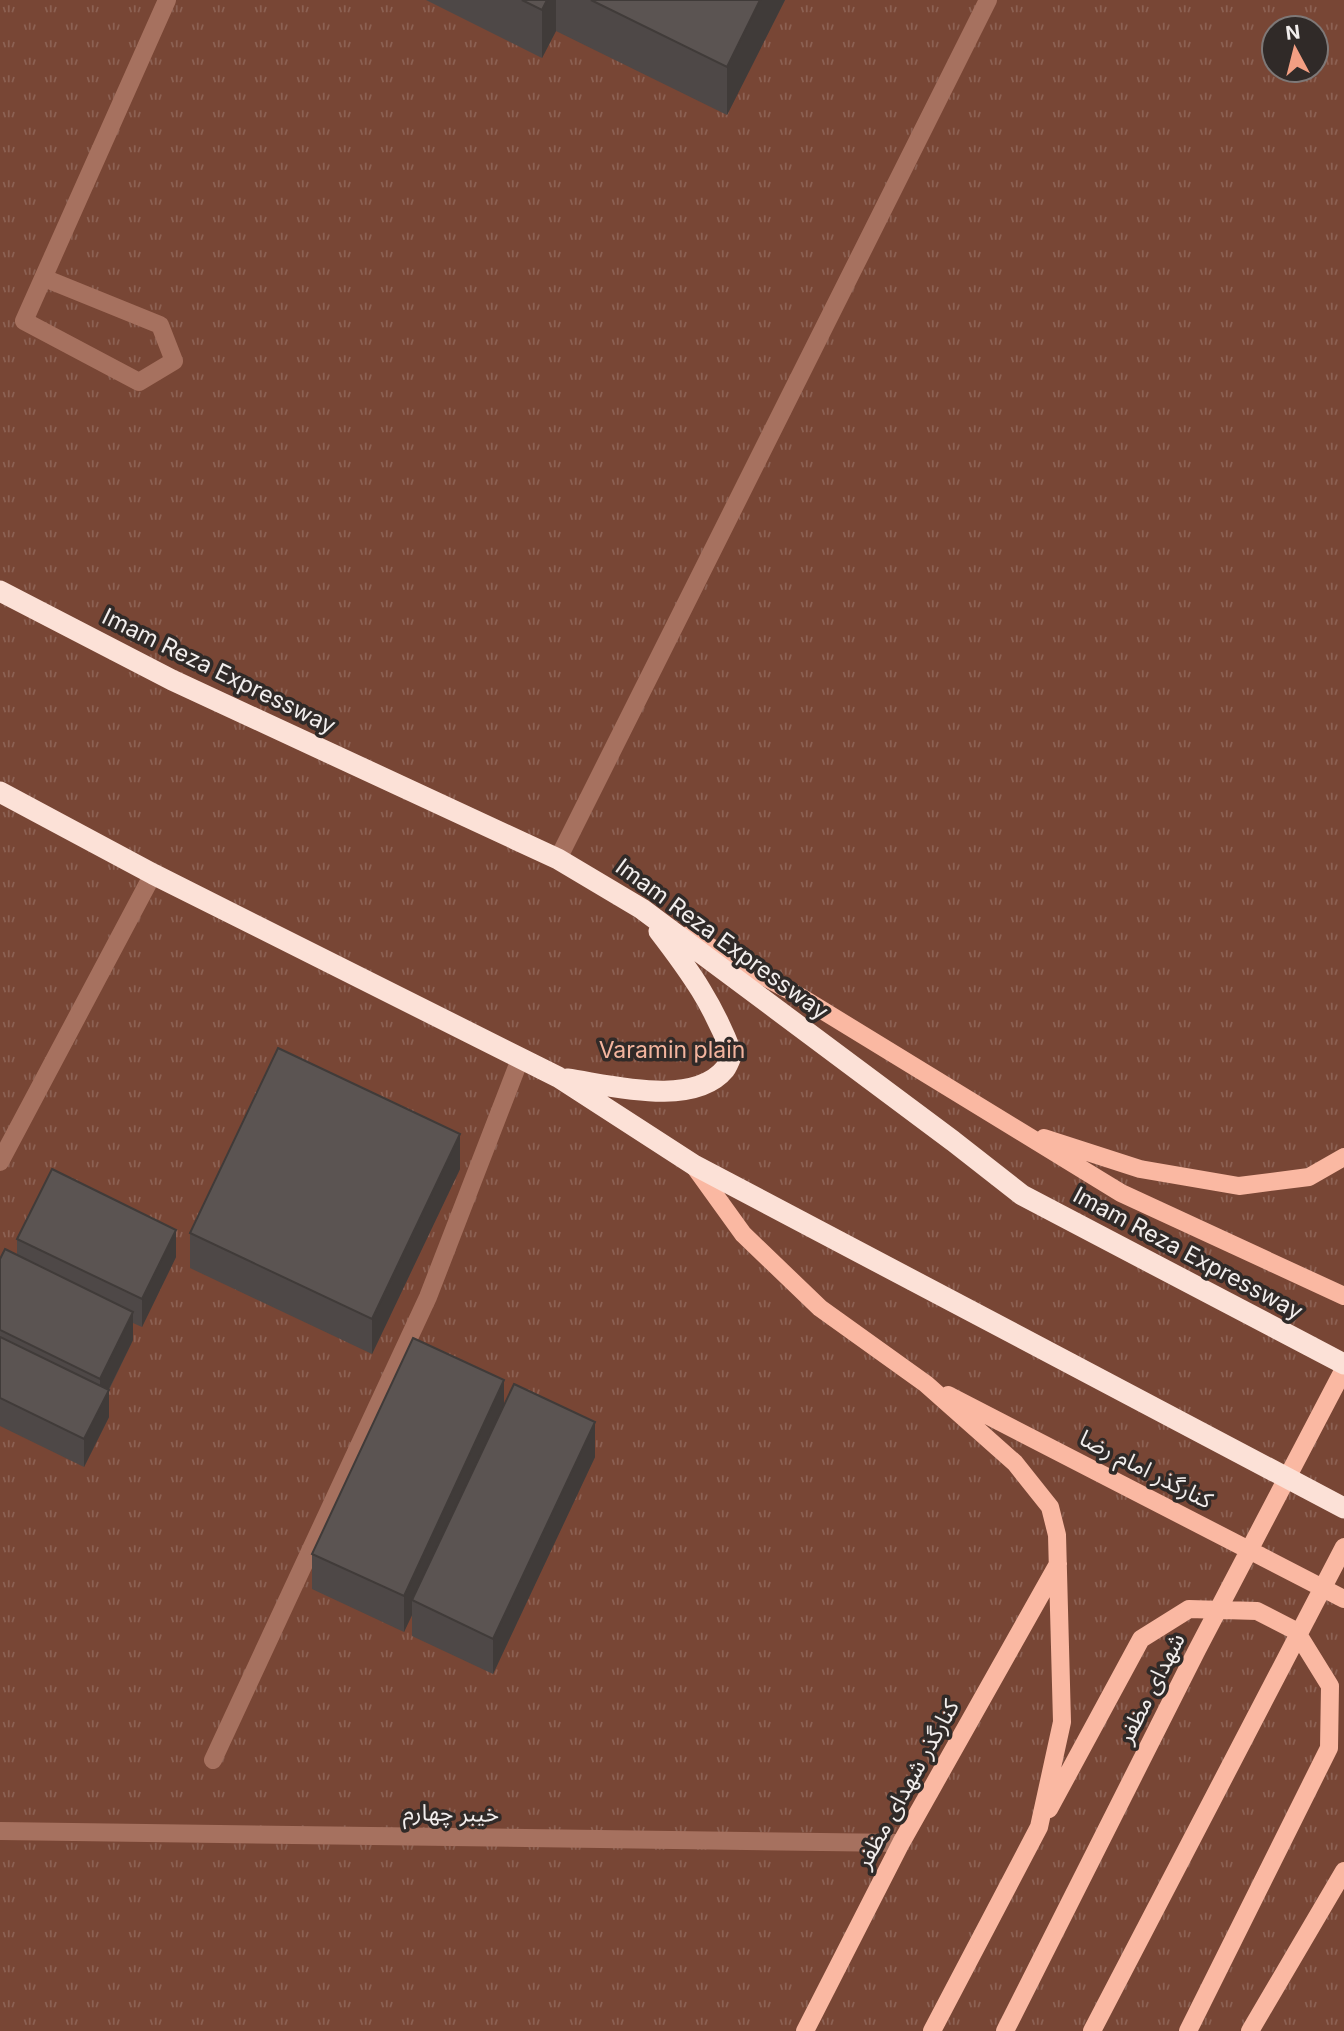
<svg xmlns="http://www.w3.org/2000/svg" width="1344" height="2031" font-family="Inter,'Noto Sans Arabic',sans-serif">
	<defs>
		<pattern id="park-tufts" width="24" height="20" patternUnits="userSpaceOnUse" patternTransform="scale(1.75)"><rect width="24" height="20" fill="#784635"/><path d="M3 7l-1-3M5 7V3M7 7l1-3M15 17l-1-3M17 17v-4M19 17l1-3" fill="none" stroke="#8c6153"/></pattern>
	</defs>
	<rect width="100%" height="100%" fill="#3a3432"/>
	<path fill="url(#park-tufts)" fill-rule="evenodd" d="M 0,0 L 1344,0 L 1344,2031 L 0,2031 ZM 1274,28 L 1316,28 L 1316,70 L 1274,70 Z"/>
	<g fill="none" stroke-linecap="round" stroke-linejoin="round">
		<path stroke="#a6715f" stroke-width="18" d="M 44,278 L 160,325 L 174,361 L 139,382 L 24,321 L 167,0
			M 558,859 L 988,0
			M 0,1162 L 153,874
			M 213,1760 L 428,1297 L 520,1059
			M 0,1831 L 901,1843"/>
		<path stroke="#fab8a2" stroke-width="18" d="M 689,935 L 799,996 L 1121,1193 L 1344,1296
			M 1044,1138 L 1140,1169 L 1239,1186 L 1309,1177 L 1344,1157
			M 694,1166 L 743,1234 L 820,1308 L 926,1384 L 1015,1463 L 1050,1507 L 1057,1535 L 1062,1722 L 1039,1827 L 932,2031
			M 948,1395 L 1344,1599
			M 1049,1809 L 1141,1639 L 1189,1609 L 1257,1611 L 1296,1631 L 1330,1686 L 1329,1748 L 1188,2031
			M 805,2031 L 901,1843 L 1058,1564
			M 1005,2031 L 1197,1650 L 1344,1369
			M 1092,2031 L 1344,1547
			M 1250,2031 L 1344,1871"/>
		<path stroke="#fce1d7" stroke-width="21" d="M 0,591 L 172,680 L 558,859 L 642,909 L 953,1141 L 1022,1195 L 1344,1364
			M 0,792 L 153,874 L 558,1077 L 694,1165 L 1344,1508
			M 567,1079 C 610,1085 693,1108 725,1069 C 728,1065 730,1059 732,1054 C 713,1004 692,974 659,931"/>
	</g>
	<path fill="#4e4847" d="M 426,0 L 785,0 L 727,115 L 556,31 L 542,58 Z
		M 460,1169 L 372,1354 L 190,1268 L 190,1233 Z
		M 17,1239 L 176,1257 L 142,1327 L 133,1323 L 133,1340 L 109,1390 L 109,1417 L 84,1467 L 0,1426 L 0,1259 L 17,1255 Z
		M 504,1403 L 595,1457 L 493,1674 L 412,1636 L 412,1615 L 404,1632 L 312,1589 L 312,1554 Z"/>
	<path fill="#403b39" d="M 547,0 L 556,0 L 556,31 L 542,58 L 542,10 Z
		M 760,0 L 785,0 L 727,115 L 727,67 Z
		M 460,1134 L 460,1169 L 372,1354 L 372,1319 Z
		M 176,1230 L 176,1257 L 142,1327 L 142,1299 Z
		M 133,1312 L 133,1340 L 100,1407 L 100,1379 Z
		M 504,1380 L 504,1415 L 412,1600 L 412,1615 L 404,1632 L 404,1596 Z
		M 109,1390 L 109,1417 L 84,1467 L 84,1439 Z
		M 595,1422 L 595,1457 L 493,1674 L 493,1639 Z"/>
	<path fill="#5b5452" stroke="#403b39" stroke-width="2" d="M 522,0 L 547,0 L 542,10 Z
		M 591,0 L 760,0 L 727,67 Z
		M 278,1048 L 460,1134 L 372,1319 L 190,1233 Z
		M 52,1169 L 176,1230 L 142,1299 L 17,1239 Z
		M 5,1249 L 133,1312 L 100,1379 L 0,1330 L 0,1259 Z
		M 0,1337 L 109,1390 L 84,1439 L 0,1398 Z
		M 413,1338 L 504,1380 L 404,1596 L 312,1554 Z
		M 514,1384 L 595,1422 L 493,1639 L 412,1600 Z"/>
	<g text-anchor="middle" stroke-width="7" stroke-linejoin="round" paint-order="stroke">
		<g font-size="23" fill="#f2eeed" stroke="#302a28">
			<text transform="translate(219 671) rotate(26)" y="8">Imam Reza Expressway</text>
			<text transform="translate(722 939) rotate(36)" y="8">Imam Reza Expressway</text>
			<text transform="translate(1188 1253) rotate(28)" y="8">Imam Reza Expressway</text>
			<text transform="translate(1146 1469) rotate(27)" y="8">کنارگذر امام رضا</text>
			<text transform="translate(1151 1688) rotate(-63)" y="8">شهدای مظفر</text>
			<text transform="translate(907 1784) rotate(-61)" y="8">کنارگذر شهدای مظفر</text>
			<text transform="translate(451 1813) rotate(1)" y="8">خیبر چهارم</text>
		</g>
		<g font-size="23" fill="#f3b49e" stroke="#302a28">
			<text x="672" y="1058">Varamin plain</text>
		</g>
	</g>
	<g transform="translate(1295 49) rotate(353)"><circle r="33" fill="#302a28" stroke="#7e7877" stroke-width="2"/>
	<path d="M0-5L12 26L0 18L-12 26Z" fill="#f39f83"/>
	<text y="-10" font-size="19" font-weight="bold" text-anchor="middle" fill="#f2eeed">N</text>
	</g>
</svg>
